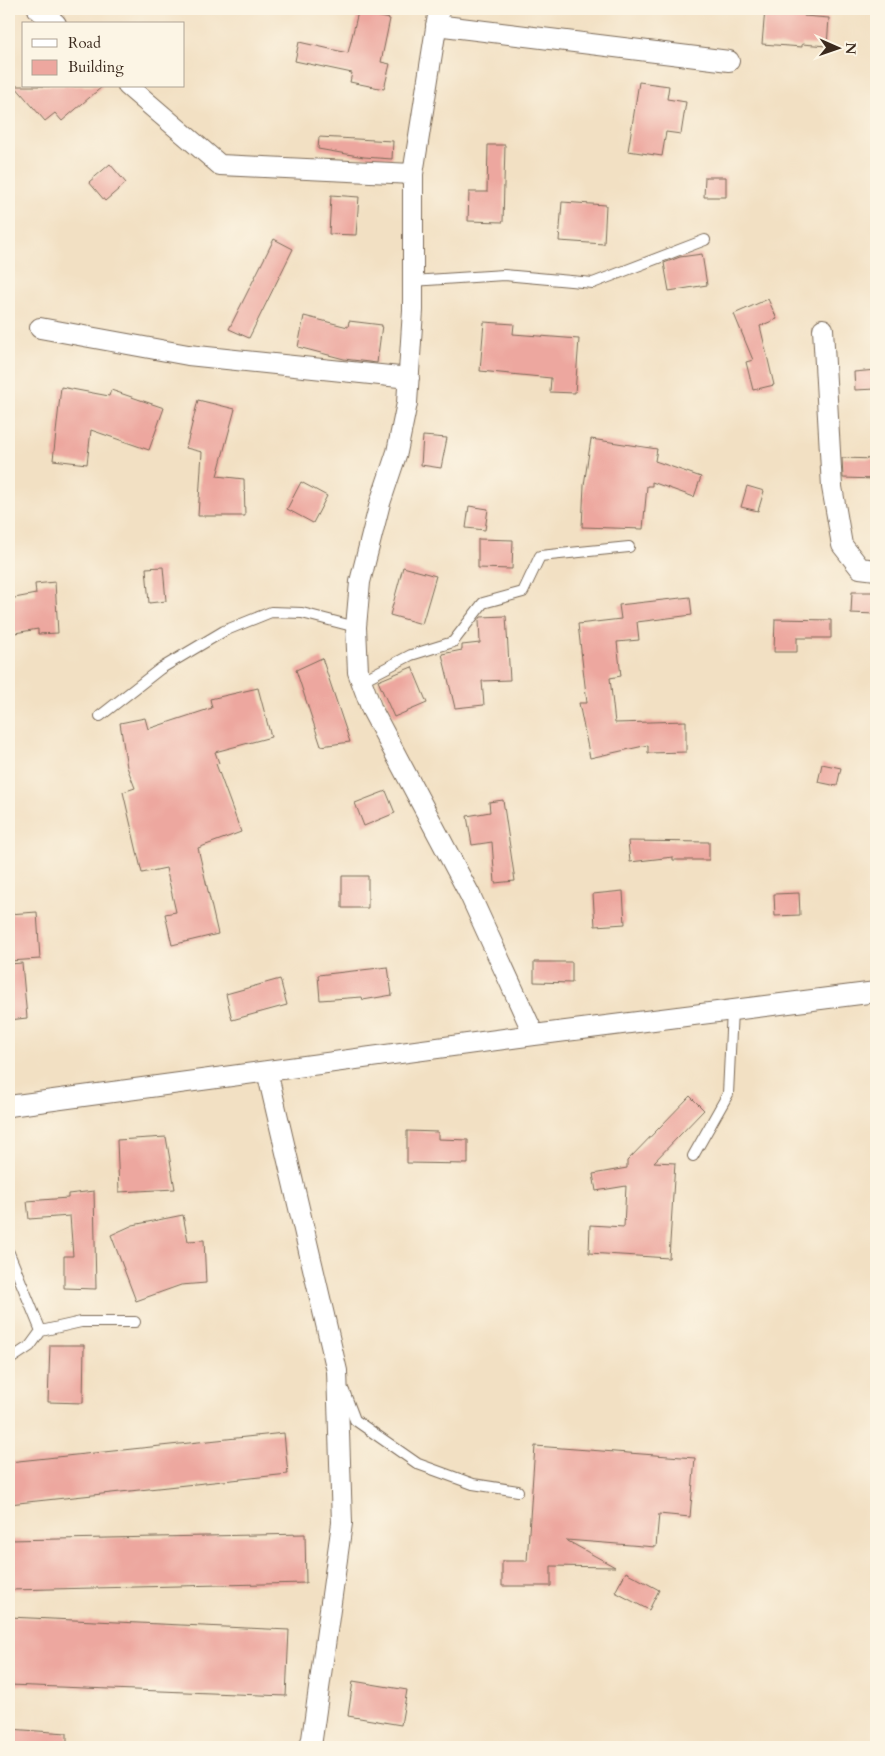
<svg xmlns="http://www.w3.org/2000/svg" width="885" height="1756" font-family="Cardo,serif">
	<rect width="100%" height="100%" fill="#fcf5e5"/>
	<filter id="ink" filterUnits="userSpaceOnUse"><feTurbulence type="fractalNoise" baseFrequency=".02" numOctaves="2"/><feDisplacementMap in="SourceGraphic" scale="10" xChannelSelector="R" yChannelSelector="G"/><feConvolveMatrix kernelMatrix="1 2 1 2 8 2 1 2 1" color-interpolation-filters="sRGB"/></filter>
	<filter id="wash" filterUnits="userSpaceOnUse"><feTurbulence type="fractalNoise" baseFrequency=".0096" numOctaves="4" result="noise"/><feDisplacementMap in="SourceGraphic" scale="20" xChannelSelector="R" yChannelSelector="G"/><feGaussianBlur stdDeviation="1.12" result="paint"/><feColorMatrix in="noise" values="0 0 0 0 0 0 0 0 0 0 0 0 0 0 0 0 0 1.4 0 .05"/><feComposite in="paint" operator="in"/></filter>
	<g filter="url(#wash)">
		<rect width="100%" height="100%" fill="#f2e0c3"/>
		<g id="blocks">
			<path fill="#eda79f" d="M 765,9 L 804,9 L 804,16 L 829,18 L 827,46 L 802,44 L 802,47 L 762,44 Z
				M 358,12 L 390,19 L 381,62 L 390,64 L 384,89 L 350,82 L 352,73 L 295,61 L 299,42 L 348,53 Z
				M 639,82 L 669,86 L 667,99 L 686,102 L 681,134 L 666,132 L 662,156 L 628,151 Z
				M 15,86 L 103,86 L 62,121 L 55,113 L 45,121 Z
				M 319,137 L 393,141 L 392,159 L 364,157 L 318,149 Z
				M 488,145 L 505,145 L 503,222 L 468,221 L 469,192 L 487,192 Z
				M 110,164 L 126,183 L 105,201 L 89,182 Z
				M 705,177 L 726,177 L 726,197 L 704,197 Z
				M 331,195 L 359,197 L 356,235 L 329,234 Z
				M 562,202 L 606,205 L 604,244 L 559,241 Z
				M 274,239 L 293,249 L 249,338 L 229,329 Z
				M 702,254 L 707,285 L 669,291 L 664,263 L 680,257 Z
				M 768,299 L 777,319 L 760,326 L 774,385 L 753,390 L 746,362 L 753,360 L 734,314 Z
				M 304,316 L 348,327 L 349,321 L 382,325 L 377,363 L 344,359 L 298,347 Z
				M 484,322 L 514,324 L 513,334 L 579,339 L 575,393 L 550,392 L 551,378 L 480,371 Z
				M 876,370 L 876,389 L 855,390 L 854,372 Z
				M 61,387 L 109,396 L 111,390 L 164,408 L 149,450 L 91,430 L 87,464 L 53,460 Z
				M 198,400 L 235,409 L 217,476 L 244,479 L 245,516 L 198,516 L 202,452 L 186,448 Z
				M 423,436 L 447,438 L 441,468 L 421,465 Z
				M 591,439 L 657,449 L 655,461 L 701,477 L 694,497 L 652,482 L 652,486 L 647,486 L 643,529 L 582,527 L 584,485 Z
				M 842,458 L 876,459 L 876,479 L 843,478 Z
				M 301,482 L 327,496 L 313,523 L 287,509 Z
				M 747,486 L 764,491 L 758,511 L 741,507 Z
				M 469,506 L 488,509 L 485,530 L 466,528 Z
				M 478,539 L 513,540 L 512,569 L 478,568 Z
				M 163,567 L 166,601 L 149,603 L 146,568 Z
				M 403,567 L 436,576 L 422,624 L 390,615 Z
				M 55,582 L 58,633 L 38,634 L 38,629 L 9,634 L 9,599 L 36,594 L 35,584 Z
				M 852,592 L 876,592 L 876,614 L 851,613 Z
				M 690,597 L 692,615 L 637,622 L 639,640 L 617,642 L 621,676 L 610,678 L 615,723 L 686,721 L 686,752 L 648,753 L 648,745 L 590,758 L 579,703 L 587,703 L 578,624 L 621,619 L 619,605 Z
				M 506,616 L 510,680 L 482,681 L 484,705 L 455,708 L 442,654 L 462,650 L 462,645 L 480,643 L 479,620 L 481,617 Z
				M 775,619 L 831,620 L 831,638 L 797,638 L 797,652 L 774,652 Z
				M 322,658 L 350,742 L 321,746 L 296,670 Z
				M 412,667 L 427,703 L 394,717 L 378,681 Z
				M 258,688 L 271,737 L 215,752 L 219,763 L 216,764 L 241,832 L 198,848 L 218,934 L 172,945 L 165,914 L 176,912 L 166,868 L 142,873 L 123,792 L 135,788 L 127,767 L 120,723 L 145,718 L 148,729 L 212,708 L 210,699 Z
				M 822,764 L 841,768 L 837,786 L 818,782 Z
				M 386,791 L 395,813 L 364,826 L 355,803 Z
				M 503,800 L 515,881 L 495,883 L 492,842 L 472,845 L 467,816 L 490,812 L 489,802 Z
				M 628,841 L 709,842 L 709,860 L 673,860 L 673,857 L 630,862 Z
				M 342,876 L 368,876 L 368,908 L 342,908 Z
				M 623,891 L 625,924 L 595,926 L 593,894 Z
				M 799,893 L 800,915 L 775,916 L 774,894 Z
				M 37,912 L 40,959 L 10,961 L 9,914 Z
				M 534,962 L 572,962 L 572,983 L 534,982 Z
				M 22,963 L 27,1018 L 9,1020 L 9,964 Z
				M 388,967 L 392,995 L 363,1000 L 362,997 L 320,1000 L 318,975 Z
				M 280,979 L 287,1005 L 232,1020 L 226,994 Z
				M 690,1096 L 704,1110 L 654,1162 L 675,1163 L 669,1258 L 589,1253 L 590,1225 L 624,1227 L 626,1186 L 596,1191 L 593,1174 L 627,1168 L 627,1161 Z
				M 407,1131 L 438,1132 L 438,1139 L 468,1140 L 468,1164 L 407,1163 Z
				M 166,1137 L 175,1189 L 119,1192 L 117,1140 Z
				M 94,1191 L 96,1289 L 64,1288 L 64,1256 L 73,1256 L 70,1216 L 29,1219 L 27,1201 L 68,1198 L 68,1194 Z
				M 183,1215 L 188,1241 L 204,1240 L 206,1283 L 181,1285 L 136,1301 L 111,1235 L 133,1225 Z
				M 50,1345 L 84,1345 L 83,1403 L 48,1402 Z
				M 284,1433 L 288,1474 L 9,1504 L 9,1462 Z
				M 535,1446 L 695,1458 L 690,1517 L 659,1514 L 656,1547 L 566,1540 L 615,1567 L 551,1566 L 551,1586 L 502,1586 L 502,1561 L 527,1561 Z
				M 305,1534 L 306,1583 L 9,1590 L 9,1540 Z
				M 626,1572 L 659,1590 L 649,1610 L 615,1592 Z
				M 9,1617 L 289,1630 L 286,1696 L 9,1685 Z
				M 353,1681 L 407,1690 L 401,1725 L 348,1716 Z
				M 9,1729 L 67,1733 L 67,1747 L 9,1747 Z"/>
		</g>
	</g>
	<g filter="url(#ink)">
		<use href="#blocks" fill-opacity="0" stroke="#7b6a58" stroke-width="1"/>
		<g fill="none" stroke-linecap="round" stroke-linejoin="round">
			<g stroke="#7b6a58" stroke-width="12">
				<path id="lane" d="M 412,281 L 504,275 L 593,283 L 705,240
					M 361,681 L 411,655 L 453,642 L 483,603 L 523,592 L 540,556 L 629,547
					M 100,716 L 160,669 L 224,631 L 271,612 L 302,613 L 356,627
					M 693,1156 L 728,1094 L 732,1010
					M 9,1253 L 41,1331 L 81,1322 L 135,1322
					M 9,1360 L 30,1346 L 41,1331
					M 344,1391 L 355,1420 L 418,1464 L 473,1484 L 518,1491"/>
			</g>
			<g stroke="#7b6a58" stroke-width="22">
				<path id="street" d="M 38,9 L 56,24
					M 439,9 L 413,174 L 413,310 L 407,403 L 397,452 L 380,503 L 360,582 L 356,627 L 358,672 L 372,710 L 470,895 L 534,1035
					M 436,25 L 729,61
					M 128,86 L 220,165 L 413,174
					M 40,328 L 188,355 L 409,378
					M 823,329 L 832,487 L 842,545 L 860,568 L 876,570
					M 267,1071 L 337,1371 L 342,1523 L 312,1739 L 309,1747
					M 9,1106 L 534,1035 L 876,992"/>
			</g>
			<use href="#lane" stroke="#fff" stroke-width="10"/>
			<use href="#street" stroke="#fff" stroke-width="20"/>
		</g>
	</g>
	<rect width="885" height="1756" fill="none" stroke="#fcf5e5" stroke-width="30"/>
	<rect x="22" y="22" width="162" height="65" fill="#fcf5e5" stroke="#afa495"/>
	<rect x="32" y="39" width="25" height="8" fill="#ffffff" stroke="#afa495"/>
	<text x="68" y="48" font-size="15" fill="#3b2a1e">Road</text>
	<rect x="32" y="60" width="25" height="15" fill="#eda79f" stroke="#afa495"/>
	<text x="68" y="72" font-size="15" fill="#3b2a1e">Building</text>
	<g transform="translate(838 48) rotate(92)" stroke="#fcf5e5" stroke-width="4" paint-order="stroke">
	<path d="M0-4L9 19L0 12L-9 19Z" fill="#3b2a1e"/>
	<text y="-8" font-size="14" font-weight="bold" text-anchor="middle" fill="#3b2a1e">N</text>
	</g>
</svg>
